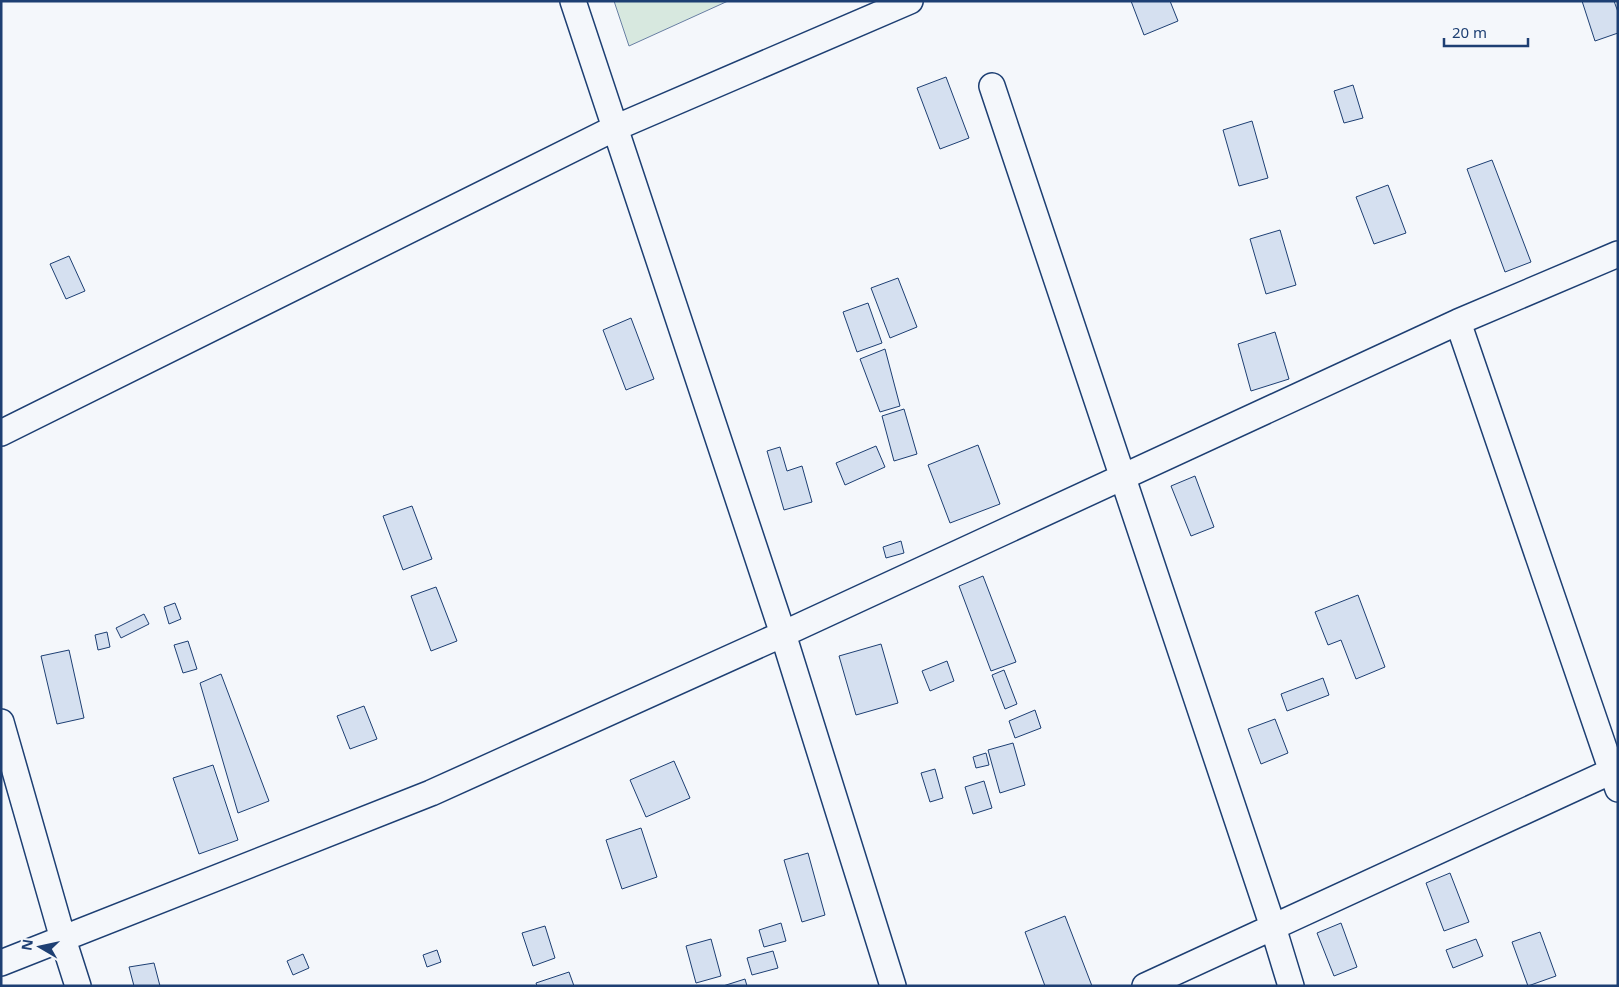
<svg xmlns="http://www.w3.org/2000/svg" width="1619" height="987" font-family="'Noto Sans',sans-serif">
	<rect width="100%" height="100%" fill="#f4f7fb"/>
	<path fill="#d7e8df" stroke="#687fa3" d="M 614,1 L 728,1 L 629,46 Z"/>
	<path fill="#d5e0f0" stroke="#1d3f73" d="M 1131,1 L 1170,1 L 1178,21 L 1144,35 Z
		M 1582,1 L 1614,1 L 1618,12 L 1618,33 L 1595,41 Z
		M 946,77 L 969,138 L 940,149 L 917,88 Z
		M 1353,85 L 1363,118 L 1344,123 L 1334,91 Z
		M 1252,121 L 1268,178 L 1239,186 L 1223,130 Z
		M 1492,160 L 1531,262 L 1505,272 L 1467,169 Z
		M 1388,185 L 1406,233 L 1374,244 L 1356,197 Z
		M 1280,230 L 1296,285 L 1266,294 L 1250,239 Z
		M 69,256 L 85,291 L 66,299 L 50,264 Z
		M 898,278 L 917,327 L 890,338 L 871,288 Z
		M 868,303 L 882,343 L 857,352 L 843,312 Z
		M 631,318 L 654,379 L 626,390 L 603,330 Z
		M 1275,332 L 1289,379 L 1251,391 L 1238,344 Z
		M 885,349 L 900,406 L 880,412 L 860,359 Z
		M 904,409 L 917,454 L 894,461 L 882,416 Z
		M 978,445 L 1000,504 L 950,523 L 928,465 Z
		M 876,446 L 885,467 L 845,485 L 836,463 Z
		M 780,447 L 787,471 L 802,466 L 812,502 L 784,510 L 767,451 Z
		M 1195,476 L 1214,527 L 1191,536 L 1171,486 Z
		M 412,506 L 432,559 L 403,570 L 383,516 Z
		M 901,541 L 904,553 L 886,558 L 883,547 Z
		M 983,576 L 1016,662 L 991,671 L 959,586 Z
		M 436,587 L 457,641 L 431,651 L 411,596 Z
		M 1358,595 L 1385,667 L 1356,679 L 1341,640 L 1328,645 L 1315,612 Z
		M 175,603 L 181,619 L 169,624 L 164,607 Z
		M 144,614 L 149,624 L 121,638 L 116,628 Z
		M 107,632 L 110,647 L 98,650 L 95,635 Z
		M 188,641 L 197,669 L 183,673 L 174,645 Z
		M 881,644 L 898,703 L 856,715 L 839,656 Z
		M 69,650 L 84,718 L 57,724 L 41,656 Z
		M 947,661 L 954,681 L 930,691 L 922,671 Z
		M 1004,670 L 1017,704 L 1005,709 L 992,675 Z
		M 221,674 L 269,801 L 238,813 L 200,683 Z
		M 1323,678 L 1329,695 L 1287,711 L 1281,694 Z
		M 364,706 L 377,739 L 350,749 L 337,716 Z
		M 1035,710 L 1041,728 L 1015,738 L 1009,721 Z
		M 1275,719 L 1288,753 L 1261,764 L 1248,729 Z
		M 1013,743 L 1025,785 L 1000,793 L 988,750 Z
		M 986,753 L 989,765 L 976,768 L 973,757 Z
		M 674,761 L 690,798 L 646,817 L 630,780 Z
		M 213,765 L 238,840 L 199,854 L 173,778 Z
		M 935,769 L 943,798 L 930,802 L 921,773 Z
		M 984,781 L 992,808 L 973,814 L 965,787 Z
		M 641,828 L 657,877 L 622,889 L 606,840 Z
		M 808,853 L 825,915 L 802,922 L 784,860 Z
		M 1450,873 L 1469,922 L 1444,931 L 1426,883 Z
		M 1065,916 L 1092,986 L 1045,986 L 1025,932 Z
		M 781,923 L 786,941 L 764,947 L 759,930 Z
		M 1341,923 L 1357,967 L 1334,976 L 1317,933 Z
		M 545,926 L 555,958 L 533,966 L 522,933 Z
		M 1540,932 L 1556,976 L 1528,986 L 1512,942 Z
		M 711,939 L 721,976 L 696,983 L 686,946 Z
		M 1476,939 L 1483,956 L 1453,968 L 1446,950 Z
		M 437,950 L 441,962 L 427,967 L 423,955 Z
		M 773,951 L 778,968 L 752,975 L 747,958 Z
		M 303,954 L 309,968 L 293,975 L 287,961 Z
		M 154,963 L 160,986 L 134,986 L 129,967 Z
		M 569,972 L 574,986 L 537,986 L 536,983 Z
		M 745,979 L 747,986 L 723,986 Z"/>
	<g fill="none" stroke-linecap="round" stroke-linejoin="round">
		<g stroke="#1d3f73" stroke-width="28">
			<path id="minor" d="M 573,1 L 783,634 L 893,986
				M 992,86 L 1273,927 L 1291,986
				M 1458,322 L 1618,789
				M 1,433 L 615,128 L 910,1
				M 1,722 L 63,939 L 78,986
				M 1,963 L 431,793 L 783,634 L 1458,322 L 1618,254
				M 1145,986 L 1612,771"/>
		</g>
		<use href="#minor" stroke="#f4f7fb" stroke-width="25"/>
	</g>
	<rect width="1619" height="987" fill="none" stroke="#1d3f73" stroke-width="5"/>
	<g transform="translate(40 947) rotate(279)" stroke="#f4f7fb" stroke-width="4" paint-order="stroke">
	<path d="M0-4L9 19L0 12L-9 19Z" fill="#1d3f73"/>
	<text y="-8" font-size="14" font-weight="bold" text-anchor="middle" fill="#1d3f73">N</text>
	</g>
	<path d="M1444 38v8h84v-8" fill="none" stroke="#1d3f73" stroke-width="2.5"/>
	<text x="1452" y="38" font-size="15" fill="#1d3f73" stroke="#f4f7fb" stroke-width="4" paint-order="stroke">20 m</text>
</svg>
